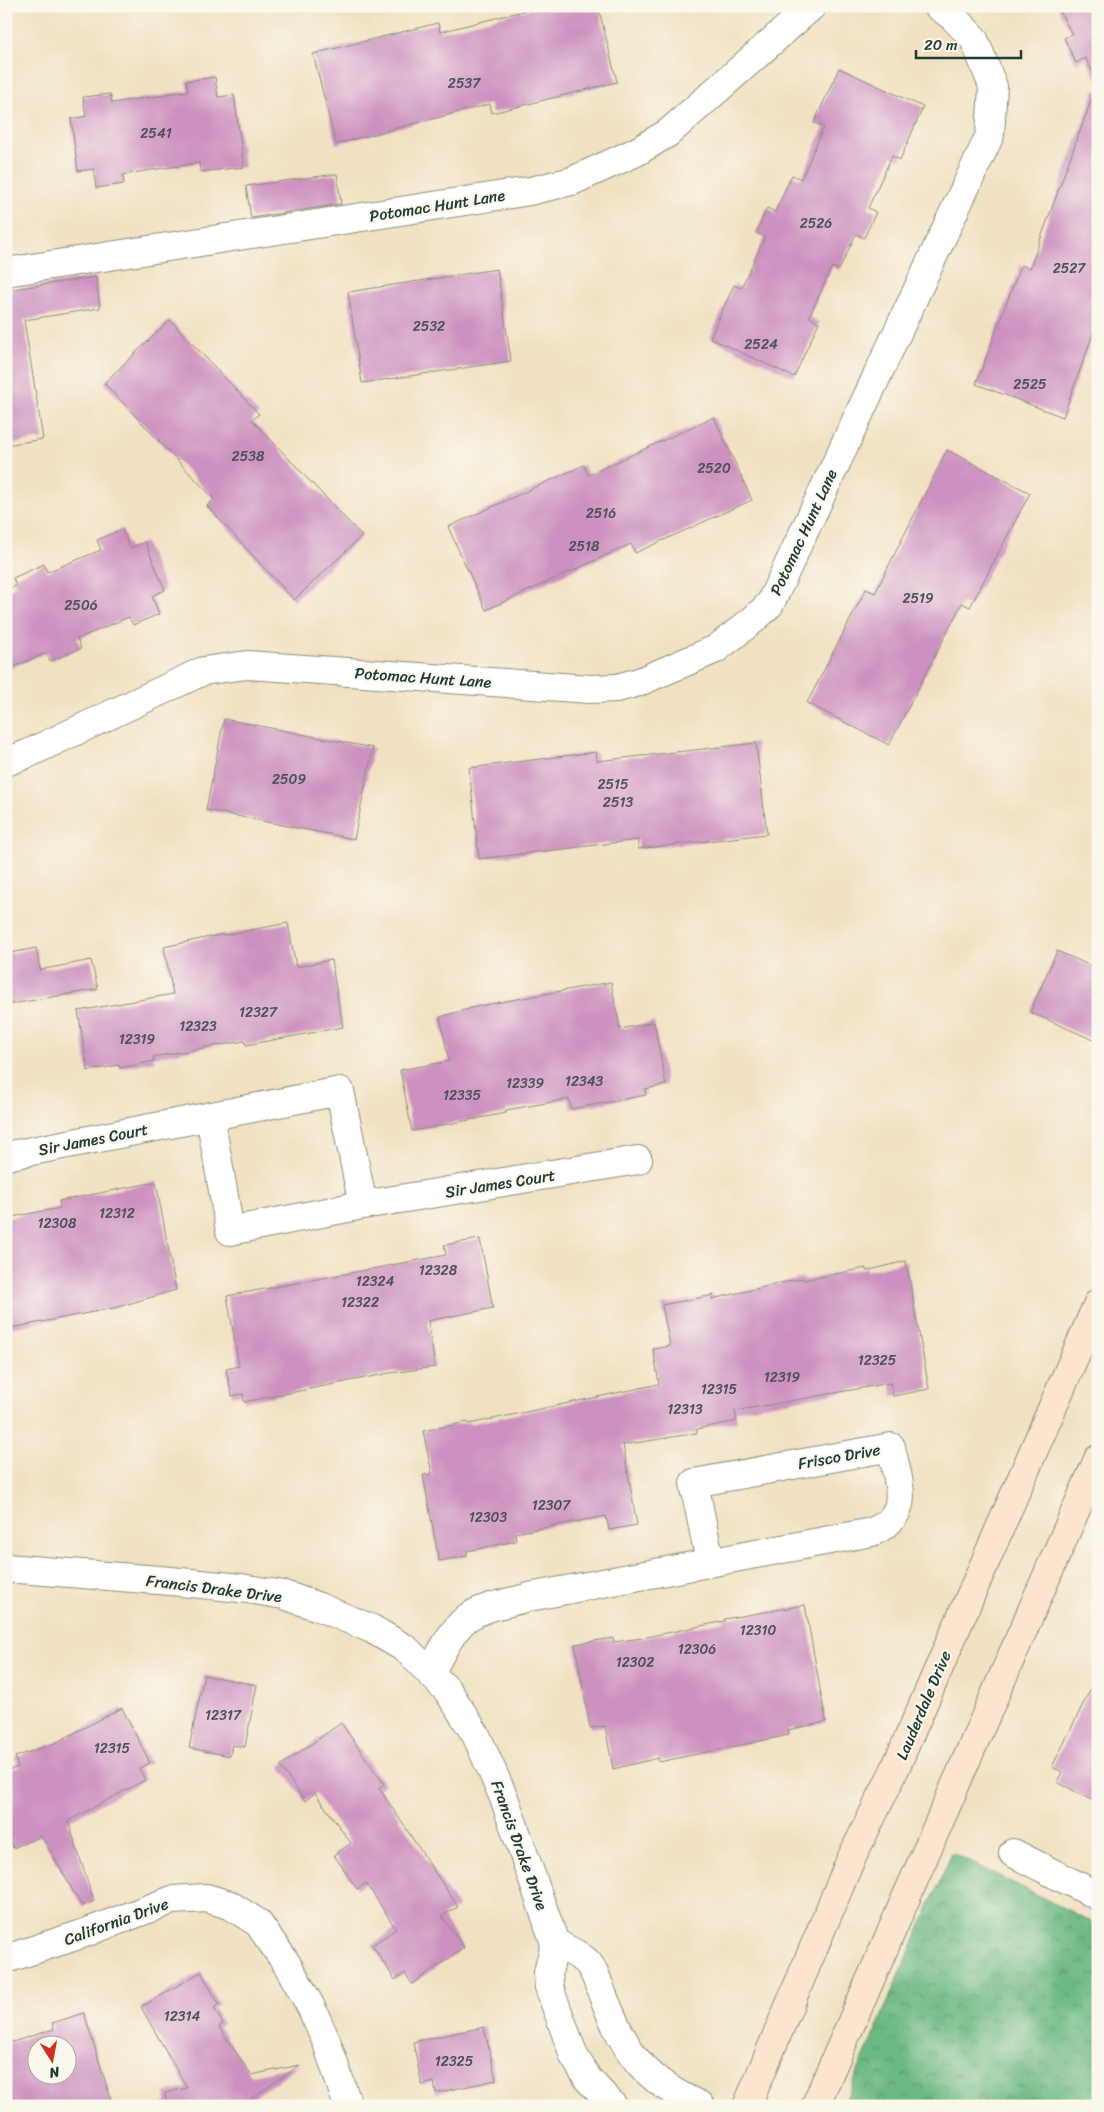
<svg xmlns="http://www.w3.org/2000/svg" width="1104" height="2112" font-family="Sriracha,sans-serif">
	<defs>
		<pattern id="forest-crowns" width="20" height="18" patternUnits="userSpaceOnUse" patternTransform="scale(1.25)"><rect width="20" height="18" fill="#6db983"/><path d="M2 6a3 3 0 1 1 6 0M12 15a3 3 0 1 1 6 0" fill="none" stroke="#59986c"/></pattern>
	</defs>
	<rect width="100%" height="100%" fill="#fbf7ec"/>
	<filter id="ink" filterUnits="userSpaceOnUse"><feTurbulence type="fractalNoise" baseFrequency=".02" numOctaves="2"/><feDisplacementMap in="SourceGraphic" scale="10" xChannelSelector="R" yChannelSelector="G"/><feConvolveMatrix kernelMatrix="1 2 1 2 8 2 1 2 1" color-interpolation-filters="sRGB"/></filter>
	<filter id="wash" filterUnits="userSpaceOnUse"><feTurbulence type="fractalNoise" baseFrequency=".0096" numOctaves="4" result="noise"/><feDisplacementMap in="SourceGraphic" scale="20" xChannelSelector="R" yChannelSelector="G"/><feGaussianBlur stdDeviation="1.12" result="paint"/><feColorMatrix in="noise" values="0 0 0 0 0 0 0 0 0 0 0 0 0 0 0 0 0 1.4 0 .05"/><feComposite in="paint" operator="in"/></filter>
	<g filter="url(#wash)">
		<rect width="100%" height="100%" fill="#f1e1c2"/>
		<path fill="url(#forest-crowns)" stroke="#467b5c" d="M 952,1853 L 1098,1925 L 1098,2106 L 843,2106 Z"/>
		<g id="blocks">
			<path fill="#cc91c0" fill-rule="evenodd" d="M 543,6 L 598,6 L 617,82 L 492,113 L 490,104 L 336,144 L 313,54 L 438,23 L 440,32 Z
				M 1057,6 L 1098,6 L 1098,81 L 1085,58 L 1076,63 L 1064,38 L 1072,34 Z
				M 839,68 L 923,107 L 900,160 L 892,156 L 868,208 L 876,212 L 864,238 L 856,234 L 839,270 L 832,267 L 809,317 L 819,322 L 794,377 L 710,338 L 734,285 L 741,288 L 765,237 L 756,233 L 767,208 L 775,212 L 792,175 L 801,179 L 824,127 L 814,123 Z
				M 215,77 L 218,97 L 234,95 L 244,167 L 200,172 L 199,163 L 144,171 L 123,175 L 124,184 L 96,188 L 94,169 L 78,171 L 71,119 L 86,116 L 83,97 L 110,94 L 112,103 L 166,95 L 166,94 L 188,91 L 186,81 Z
				M 1095,90 L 1098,91 L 1098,320 L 1063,417 L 976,384 L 1021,265 L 1030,268 Z
				M 337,174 L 341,204 L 251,218 L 246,186 Z
				M 497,269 L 511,361 L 362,383 L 348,292 Z
				M 96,277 L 100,308 L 24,320 L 43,439 L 6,445 L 6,310 L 8,310 L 6,290 Z
				M 170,320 L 259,414 L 252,420 L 362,536 L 294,600 L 207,506 L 214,499 L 104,383 Z
				M 714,417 L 752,500 L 635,553 L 631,544 L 486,610 L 448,527 L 584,465 L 588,475 Z
				M 947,450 L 1030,493 L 970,607 L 962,603 L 889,745 L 807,703 L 866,589 L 875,593 Z
				M 122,529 L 130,548 L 145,542 L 165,590 L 152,596 L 159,614 L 133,625 L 129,617 L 77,639 L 81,648 L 50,661 L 46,653 L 6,670 L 6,590 L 16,586 L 13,578 L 44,564 L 47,572 L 101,550 L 97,540 Z
				M 224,719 L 373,748 L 354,839 L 206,810 Z
				M 756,743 L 767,834 L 638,849 L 638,840 L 479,859 L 469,768 L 596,752 L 597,761 Z
				M 288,923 L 296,967 L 331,960 L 343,1027 L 246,1045 L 245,1041 L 214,1046 L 153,1057 L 154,1061 L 120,1068 L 119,1065 L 88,1071 L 78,1011 L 173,994 L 164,947 L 223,934 L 224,935 Z
				M 36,948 L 40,970 L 91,960 L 98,989 L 6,1005 L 6,954 Z
				M 1057,951 L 1098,969 L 1098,1042 L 1030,1012 Z
				M 611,982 L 620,1029 L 654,1022 L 666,1085 L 645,1089 L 646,1095 L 571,1109 L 569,1099 L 506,1110 L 506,1113 L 412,1131 L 400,1070 L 449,1061 L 440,1017 L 479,1006 Z
				M 156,1182 L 176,1290 L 114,1308 L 6,1329 L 6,1218 L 60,1208 L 59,1201 Z
				M 480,1239 L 493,1308 L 428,1321 L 435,1367 L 390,1373 L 244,1402 L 243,1394 L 232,1396 L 226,1369 L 239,1366 L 227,1296 L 446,1255 L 444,1245 Z
				M 906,1261 L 929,1389 L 893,1396 L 890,1383 L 796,1400 L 735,1411 L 737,1421 L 697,1429 L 697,1433 L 623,1445 L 637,1525 L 609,1530 L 606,1516 L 515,1533 L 516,1541 L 467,1551 L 467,1556 L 439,1561 L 423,1475 L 432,1474 L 423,1431 L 468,1422 L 469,1424 L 659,1384 L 653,1349 L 670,1346 L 662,1305 L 714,1295 L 712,1299 L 803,1278 L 804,1280 L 866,1268 L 866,1271 Z
				M 805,1605 L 826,1722 L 788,1730 L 789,1735 L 659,1762 L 658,1758 L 613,1769 L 605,1726 L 590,1728 L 575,1644 L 613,1638 L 614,1642 L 642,1638 L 725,1621 L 724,1619 Z
				M 1098,1674 L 1098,1803 L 1057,1782 L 1062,1772 L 1052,1767 Z
				M 204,1675 L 257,1685 L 245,1747 L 232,1745 L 230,1756 L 189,1748 Z
				M 122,1708 L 150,1763 L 139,1768 L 145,1780 L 68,1821 L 94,1901 L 82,1906 L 41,1836 L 13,1848 L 6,1828 L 6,1771 L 18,1767 L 15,1757 L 55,1743 Z
				M 341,1723 L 384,1784 L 379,1788 L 458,1907 L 442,1916 L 464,1948 L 412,1984 L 405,1973 L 395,1980 L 372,1945 L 396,1929 L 366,1883 L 357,1889 L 334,1855 L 351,1843 L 315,1793 L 305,1801 L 280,1766 Z
				M 201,1972 L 219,2004 L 214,2008 L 223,2024 L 219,2027 L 251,2075 L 300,2065 L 248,2101 L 250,2106 L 160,2106 L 166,2102 L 165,2093 L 187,2088 L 141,2007 Z
				M 84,2013 L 113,2106 L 6,2106 L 6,2044 L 54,2029 L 52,2023 ZM 38,2044 L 68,2044 L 68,2074 L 38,2074 Z
				M 484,2027 L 496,2080 L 436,2093 L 434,2082 L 422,2085 L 413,2042 Z"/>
		</g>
	</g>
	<g filter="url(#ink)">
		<use href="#blocks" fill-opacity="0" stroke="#888f7b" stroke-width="1"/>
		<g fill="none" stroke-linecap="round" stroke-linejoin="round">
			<g stroke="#888f7b" stroke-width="30">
				<path id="minor" d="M 6,272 L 530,191 L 572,181 L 636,152 L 668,133 L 812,6
					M 6,762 L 27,754 L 203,671 L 247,665 L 590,689 L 617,688 L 639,682 L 716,649 L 753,620 L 770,604 L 990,135 L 993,86 L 974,39 L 952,16 L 938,6
					M 210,1116 L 230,1231 L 363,1205
					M 6,1156 L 340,1091 L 363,1205 L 638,1160
					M 6,1568 L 171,1581 L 241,1588 L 284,1595 L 319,1607 L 372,1629 L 406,1649 L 448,1691 L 476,1735 L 504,1798 L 555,1943 L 548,1973 L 549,1987 L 574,2056 L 588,2079 L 613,2106
					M 430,1673 C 441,1654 450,1632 467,1618 C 483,1606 510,1603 529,1597 L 872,1532 C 914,1514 898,1483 891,1447 L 694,1483 L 710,1562
					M 1013,1853 L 1098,1896
					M 555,1943 C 565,1948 576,1953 585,1960 C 595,1968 599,1987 604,1998 C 626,2054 644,2080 701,2106
					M 6,1959 L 82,1934 L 172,1900 L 206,1898 L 230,1905 L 258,1923 L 287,1964 L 311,2007 L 327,2043 L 348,2106"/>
			</g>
			<g stroke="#888f7b" stroke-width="30">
				<path id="secondary" d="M 747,2106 L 851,1859 L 894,1771 L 1098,1303
					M 815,2106 L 1098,1459"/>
			</g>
			<use href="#minor" stroke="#fff" stroke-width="28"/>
			<use href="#secondary" stroke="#fbe5cf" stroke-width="28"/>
		</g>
	</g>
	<g text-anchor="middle" stroke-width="4.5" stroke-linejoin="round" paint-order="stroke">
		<g font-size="14" fill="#4a5257">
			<text x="464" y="88">2537</text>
			<text x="156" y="138">2541</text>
			<text x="816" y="228">2526</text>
			<text x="1069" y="273">2527</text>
			<text x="429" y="331">2532</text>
			<text x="761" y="349">2524</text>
			<text x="1030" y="389">2525</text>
			<text x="248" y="461">2538</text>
			<text x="714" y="473">2520</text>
			<text x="601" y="518">2516</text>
			<text x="584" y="551">2518</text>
			<text x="918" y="603">2519</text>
			<text x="81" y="610">2506</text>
			<text x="289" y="784">2509</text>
			<text x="613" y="789">2515</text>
			<text x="618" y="807">2513</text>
			<text x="258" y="1017">12327</text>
			<text x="198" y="1031">12323</text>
			<text x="137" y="1044">12319</text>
			<text x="584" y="1086">12343</text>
			<text x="525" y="1088">12339</text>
			<text x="462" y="1100">12335</text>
			<text x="117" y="1218">12312</text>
			<text x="57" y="1228">12308</text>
			<text x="438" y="1275">12328</text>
			<text x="375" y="1286">12324</text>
			<text x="360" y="1307">12322</text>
			<text x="877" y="1365">12325</text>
			<text x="782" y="1382">12319</text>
			<text x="719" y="1394">12315</text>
			<text x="685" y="1414">12313</text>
			<text x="551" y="1510">12307</text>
			<text x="488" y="1522">12303</text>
			<text x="758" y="1635">12310</text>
			<text x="697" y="1654">12306</text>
			<text x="635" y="1667">12302</text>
			<text x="223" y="1720">12317</text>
			<text x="112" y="1753">12315</text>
			<text x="182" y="2021">12314</text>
			<text x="454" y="2066">12325</text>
		</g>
		<g font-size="16" fill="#1f3d34" stroke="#fbf7ec">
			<text transform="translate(437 205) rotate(-9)" y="6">Potomac Hunt Lane</text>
			<text transform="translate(803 532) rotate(-65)" y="6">Potomac Hunt Lane</text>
			<text transform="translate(423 677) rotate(4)" y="6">Potomac Hunt Lane</text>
			<text transform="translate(93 1139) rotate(-11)" y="6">Sir James Court</text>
			<text transform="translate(500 1183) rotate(-9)" y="6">Sir James Court</text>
			<text transform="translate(839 1456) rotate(-10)" y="6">Frisco Drive</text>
			<text transform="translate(214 1588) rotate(7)" y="6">Francis Drake Drive</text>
			<text transform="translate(923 1705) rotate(-67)" y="6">Lauderdale Drive</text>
			<text transform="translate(520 1845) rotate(70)" y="6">Francis Drake Drive</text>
			<text transform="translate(116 1921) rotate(-20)" y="6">California Drive</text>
		</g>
	</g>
	<rect width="1104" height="2112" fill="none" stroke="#fbf7ec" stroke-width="25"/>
	<g transform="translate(52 2060) rotate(169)"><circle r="24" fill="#fbf7ec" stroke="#a3ada2"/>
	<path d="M0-4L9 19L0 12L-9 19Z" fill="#c8321e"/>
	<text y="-8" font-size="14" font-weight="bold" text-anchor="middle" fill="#1f3d34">N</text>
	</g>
	<path d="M916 50v8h105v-8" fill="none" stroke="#1f3d34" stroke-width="2.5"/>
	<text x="924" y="50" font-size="15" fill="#1f3d34" stroke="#fbf7ec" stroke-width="4" paint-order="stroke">20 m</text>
</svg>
